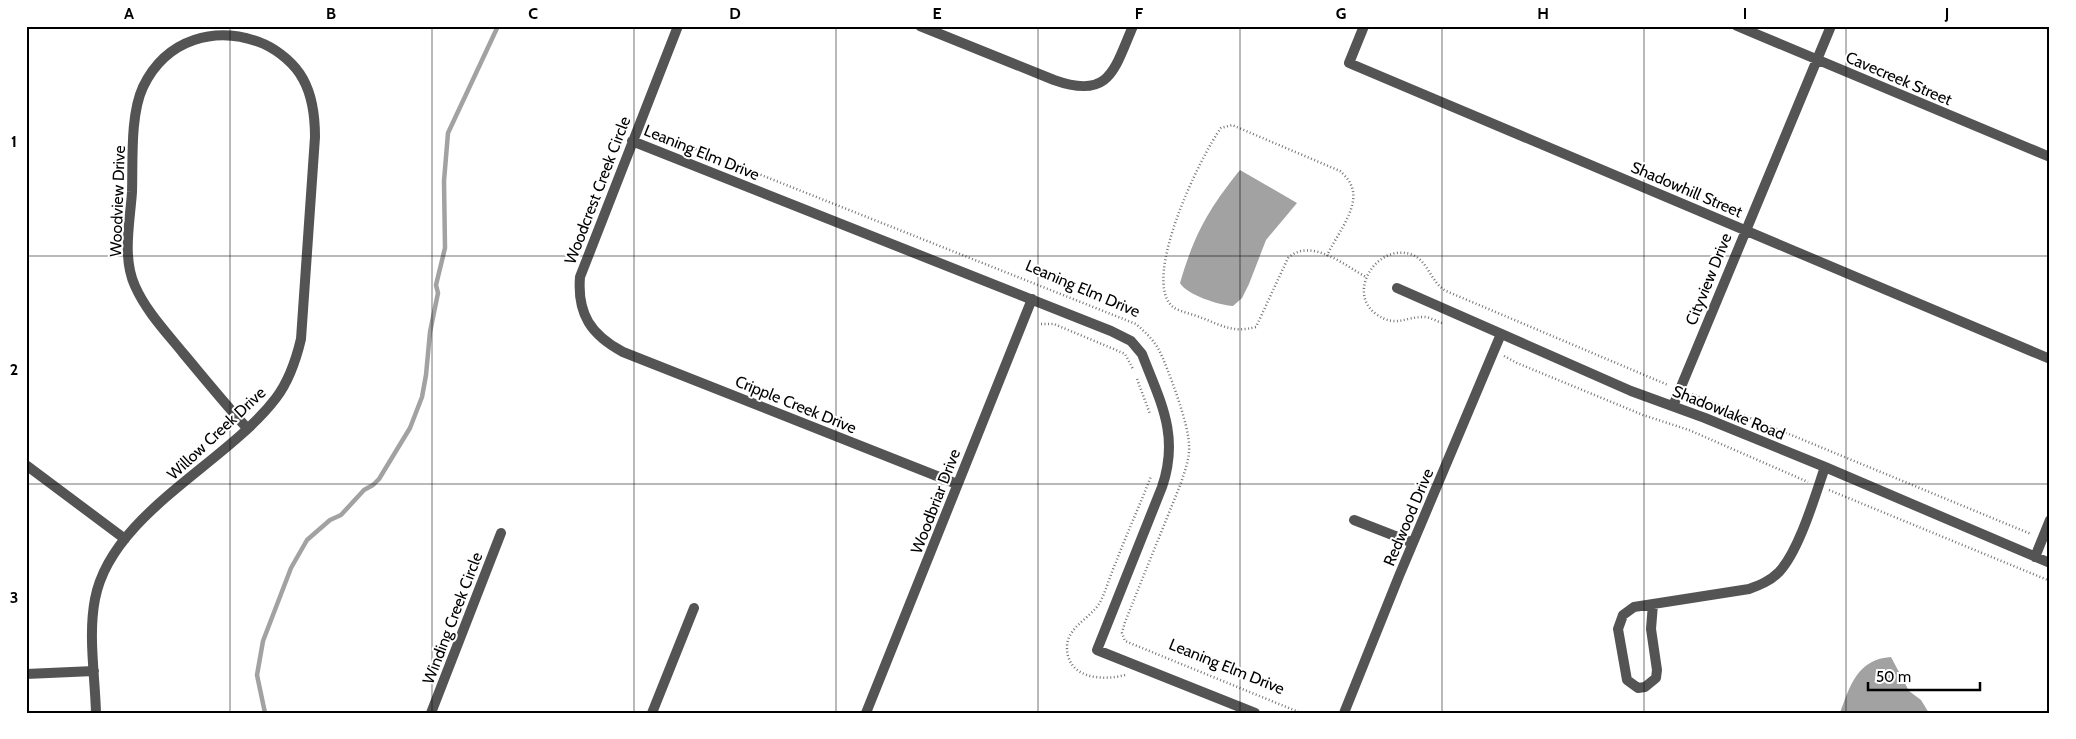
<svg xmlns="http://www.w3.org/2000/svg" width="2076" height="739" font-family="Cabin,sans-serif">
	<rect width="100%" height="100%" fill="#fff"/>
	<path fill="#a2a2a2" d="M 1240,170 L 1297,203 L 1266,240 L 1249,284 L 1242,298 L 1233,306 C 1219,305 1187,295 1180,283 C 1194,235 1209,208 1240,170 Z
		M 1891,657 L 1909,691 L 1921,700 L 1929,713 L 1840,713 C 1850,685 1858,659 1891,657 Z"/>
	<g fill="none" stroke-linecap="round" stroke-linejoin="round">
		<path stroke="#a2a2a2" stroke-width="4.5" d="M 265,713 L 257,675 L 263,641 L 291,568 L 307,540 L 330,520 L 341,515 L 364,490 L 373,485 L 379,479 L 410,428 L 422,397 L 426,375 L 430,332 L 438,293 L 436,285 L 445,248 L 444,181 L 448,133 L 498,26"/>
		<path stroke="#767676" stroke-width="2.5" stroke-dasharray="1 2.5" stroke-linecap="butt" d="M 663,136 L 1136,324 C 1145,332 1153,339 1159,350 C 1168,368 1189,425 1189,445 C 1190,458 1185,470 1181,483 L 1125,622 L 1122,633 L 1125,641 L 1301,713
			M 1327,256 C 1335,236 1363,205 1350,183 C 1348,178 1343,174 1340,171 L 1232,125 L 1221,128 C 1201,155 1140,280 1173,307 C 1180,312 1193,314 1202,318 C 1223,326 1233,333 1256,327 L 1288,258 C 1311,237 1344,265 1366,277
			M 1442,323 C 1436,321 1430,317 1424,317 C 1404,317 1396,328 1376,314 C 1346,292 1377,244 1410,254 C 1428,259 1430,282 1446,291 L 1668,385
			M 1041,324 L 1054,324 L 1116,350 L 1125,354 L 1133,369
			M 1504,356 L 1517,363 L 1643,415 L 1689,430 L 1808,482
			M 1137,379 L 1150,414
			M 1692,394 L 2031,534
			M 1829,490 L 2050,581
			M 1125,675 C 1103,681 1066,679 1067,646 C 1068,627 1089,619 1099,604 C 1106,592 1110,575 1116,562 C 1127,533 1140,505 1151,476"/>
		<path stroke="#545454" stroke-width="10" d="M 678,26 L 580,277 C 577,314 591,335 623,352 L 957,484
			M 920,26 L 1054,80 C 1110,100 1114,70 1133,26
			M 1364,26 L 1349,63 L 2050,359
			M 1737,26 L 2050,157
			M 632,141 L 1111,331 L 1131,341 L 1142,354 C 1160,401 1180,435 1162,487 L 1097,650 L 1255,713
			M 1397,288 L 1631,391 L 1705,418 L 1825,467 L 2050,563
			M 1673,406 L 1831,26
			M 26,465 L 125,539
			M 1354,520 L 1413,543
			M 2035,557 L 2050,520
			M 1653,604 L 1651,629 L 1657,670 L 1656,678 L 1645,687 L 1638,688 L 1627,680 L 1618,629 L 1623,615 L 1634,607 L 1749,589 C 1760,585 1770,581 1779,572 C 1799,551 1815,496 1825,467
			M 26,674 L 94,671
			M 96,713 C 95,676 88,635 95,599 C 111,514 226,464 276,398 C 289,381 296,360 301,339 L 315,137 C 315,117 313,97 303,79 C 295,64 279,51 264,44 C 216,24 166,39 143,87 C 130,115 133,161 132,192 C 130,222 122,258 135,286 C 146,311 166,332 183,353 C 204,378 225,404 247,428
			M 431,713 L 501,533
			M 652,713 L 694,608
			M 866,713 L 1032,299
			M 1344,713 L 1399,576 L 1501,334"/>
	</g>
	<path fill="none" stroke="#000" stroke-width="1" stroke-opacity="0.55" d="M 230,26 L 230,713M 432,26 L 432,713M 634,26 L 634,713M 836,26 L 836,713M 1038,26 L 1038,713M 1240,26 L 1240,713M 1442,26 L 1442,713M 1644,26 L 1644,713M 1846,26 L 1846,713M 26,256 L 2050,256M 26,484 L 2050,484"/>
	<g text-anchor="middle" stroke-width="4" stroke-linejoin="round" paint-order="stroke">
		<g font-size="16" fill="#000" stroke="#fff">
			<text transform="translate(1899 78) rotate(23)" y="6">Cavecreek Street</text>
			<text transform="translate(702 152) rotate(22)" y="6">Leaning Elm Drive</text>
			<text transform="translate(1687 189) rotate(23)" y="6">Shadowhill Street</text>
			<text transform="translate(597 190) rotate(-69)" y="6">Woodcrest Creek Circle</text>
			<text transform="translate(117 201) rotate(-88)" y="6">Woodview Drive</text>
			<text transform="translate(1708 279) rotate(-68)" y="6">Cityview Drive</text>
			<text transform="translate(1083 288) rotate(23)" y="6">Leaning Elm Drive</text>
			<text transform="translate(796 404) rotate(22)" y="6">Cripple Creek Drive</text>
			<text transform="translate(1729 412) rotate(22)" y="6">Shadowlake Road</text>
			<text transform="translate(216 433) rotate(-43)" y="6">Willow Creek Drive</text>
			<text transform="translate(935 501) rotate(-69)" y="6">Woodbriar Drive</text>
			<text transform="translate(1408 517) rotate(-67)" y="6">Redwood Drive</text>
			<text transform="translate(452 618) rotate(-69)" y="6">Winding Creek Circle</text>
			<text transform="translate(1227 666) rotate(22)" y="6">Leaning Elm Drive</text>
		</g>
	</g>
	<rect width="2076" height="739" fill="none" stroke="#ffffff" stroke-width="55"/>
	<path d="M1868 682v8h112v-8" fill="none" stroke="#000000" stroke-width="2.5"/>
	<text x="1876" y="682" font-size="15" fill="#000000" stroke="#ffffff" stroke-width="4" paint-order="stroke">50 m</text>
	<rect x="28" y="28" width="2020" height="684" fill="none" stroke="#000" stroke-width="2"/>
	<g font-size="16" text-anchor="middle" font-weight="bold" fill="#000">
		<text x="129" y="19">A</text>
		<text x="331" y="19">B</text>
		<text x="533" y="19">C</text>
		<text x="735" y="19">D</text>
		<text x="937" y="19">E</text>
		<text x="1139" y="19">F</text>
		<text x="1341" y="19">G</text>
		<text x="1543" y="19">H</text>
		<text x="1745" y="19">I</text>
		<text x="1947" y="19">J</text>
		<text x="14" y="147">1</text>
		<text x="14" y="375">2</text>
		<text x="14" y="603">3</text>
	</g>
</svg>
